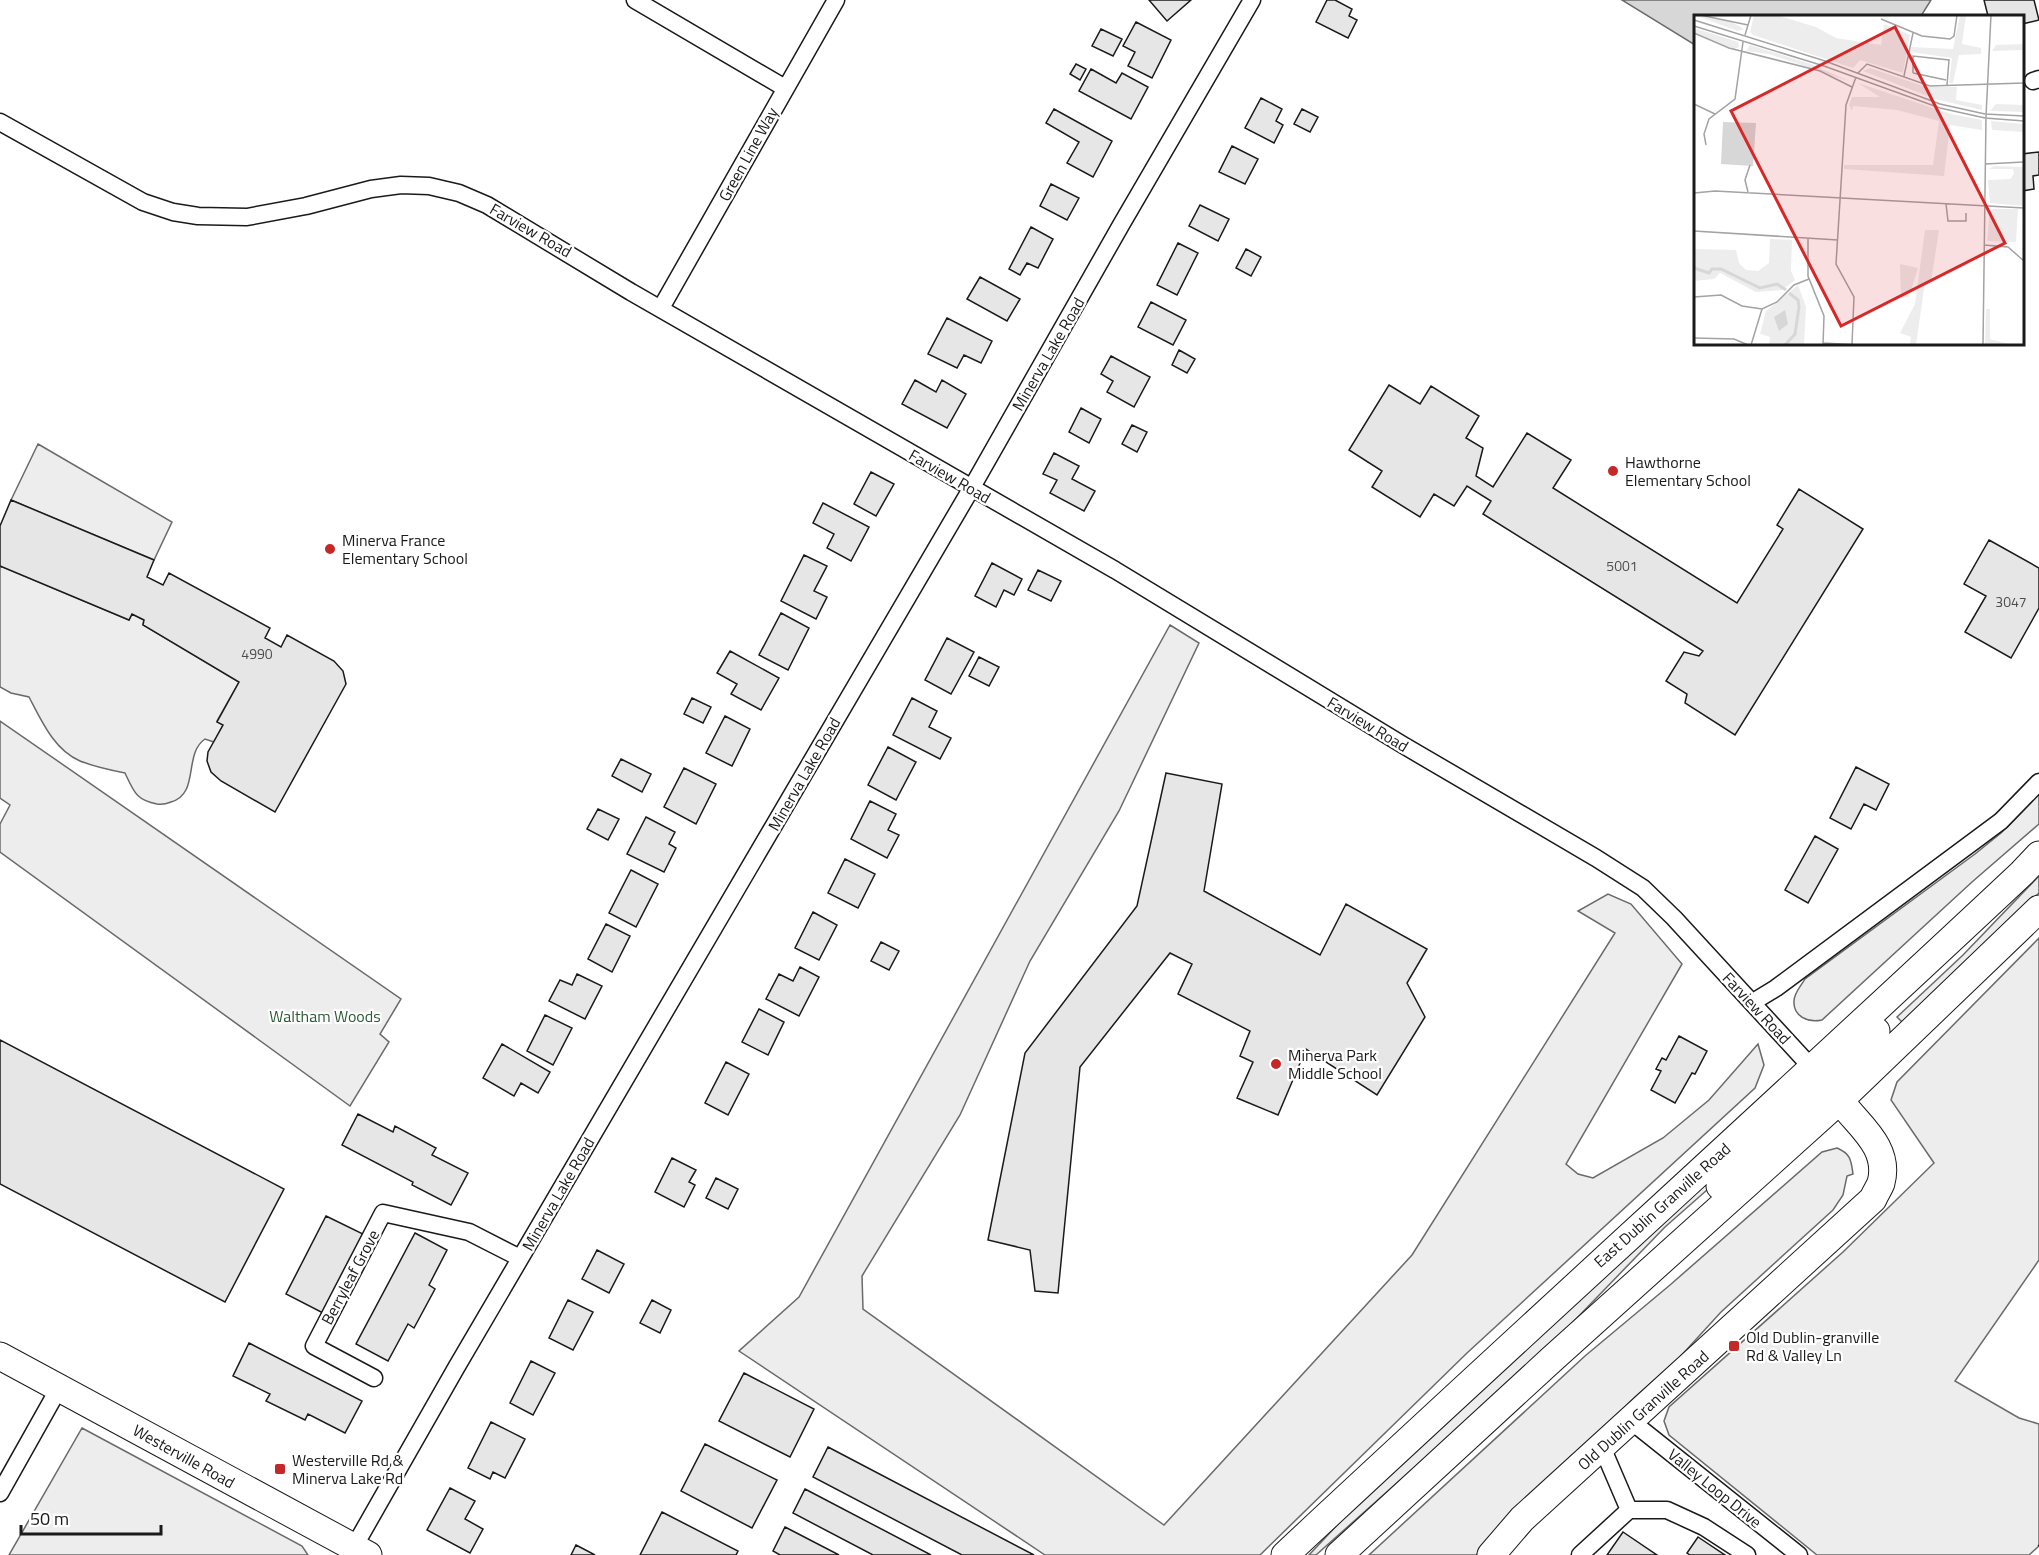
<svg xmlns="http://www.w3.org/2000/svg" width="2039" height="1555" font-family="'Titillium Web',sans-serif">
	<rect width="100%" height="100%" fill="#fff"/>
	<path fill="#ededed" stroke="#6a6a6a" stroke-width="1.5" d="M 38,444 L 172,522 L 154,560 L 11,500 Z
		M 0,566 L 129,620 L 132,614 L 144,620 L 143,625 L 239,682 L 217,721 L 223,725 L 214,742 L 205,739 C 183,754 200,794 171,802 C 166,804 163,805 157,804 C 136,800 134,792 125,773 C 110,770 95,767 80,761 C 54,750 41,720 29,697 L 11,693 L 0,687 Z
		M 1170,625 L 1199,643 L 1119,811 L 1030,961 L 960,1115 L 862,1276 L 863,1309 L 1164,1525 L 1412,1255 L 1615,933 L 1578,911 L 1608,894 L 1631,904 L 1682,964 L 1566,1164 L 1578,1174 L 1593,1178 L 1663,1138 L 1709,1100 L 1758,1044 L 1764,1065 L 1755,1088 L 1467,1353 L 1260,1555 L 1045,1555 L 739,1351 L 799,1297 Z
		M 0,721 L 401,999 L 380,1034 L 389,1042 L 350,1106 L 0,852 L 0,824 L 10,805 L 0,798 Z
		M 2039,794 L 2039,824 L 1972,882 L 1822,1020 C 1809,1023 1793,1017 1794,1001 C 1794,993 1801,986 1805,979 L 1975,854 L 2001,833 Z
		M 2039,876 L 2039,893 L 1903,1023 L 1897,1017 L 1963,955 Z
		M 2039,938 L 2039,1260 L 1955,1381 L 2019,1418 L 2039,1424 L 2039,1546 L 2029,1555 L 1817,1555 L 1669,1435 L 1664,1421 L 1669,1407 L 1843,1252 L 1934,1163 L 1891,1100 L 1897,1082 Z
		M 1751,1139 L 1757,1146 L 1665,1227 L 1545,1351 L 1316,1555 L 1309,1555 L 1389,1470 Z
		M 1837,1148 C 1851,1154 1851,1160 1853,1174 L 1847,1176 L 1843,1195 L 1833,1210 L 1721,1312 L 1679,1358 L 1635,1397 L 1476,1555 L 1369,1555 L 1585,1356 L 1670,1285 L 1822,1152 Z
		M 82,1428 L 302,1546 L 308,1555 L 9,1555 Z"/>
	<path fill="#d7d7d7" stroke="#6a6a6a" stroke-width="1.5" d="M 1622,0 L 1931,0 L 1921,16 L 1696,16 L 1695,45 Z"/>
	<path fill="#e6e6e6" stroke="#1a1a1a" stroke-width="1.5" d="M 1149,0 L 1191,0 L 1167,21 Z
		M 1327,0 L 1335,0 L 1352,9 L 1349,16 L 1357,20 L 1348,38 L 1316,22 Z
		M 1984,0 L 2034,0 L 2039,20 L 2022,24 L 2022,16 L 1988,16 Z
		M 1136,22 L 1171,40 L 1152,78 L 1128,66 L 1135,52 L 1123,46 Z
		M 1101,29 L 1122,39 L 1113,56 L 1092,46 Z
		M 1076,64 L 1086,69 L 1080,80 L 1070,74 Z
		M 1091,69 L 1116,83 L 1122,73 L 1148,87 L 1131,119 L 1079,91 Z
		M 1261,98 L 1282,109 L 1276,121 L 1283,125 L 1274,143 L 1245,128 Z
		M 1054,109 L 1112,141 L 1093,177 L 1067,163 L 1079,142 L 1046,123 Z
		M 1302,109 L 1318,117 L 1310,132 L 1294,124 Z
		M 1232,146 L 1258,159 L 1245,184 L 1219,172 Z
		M 2039,152 L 2039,175 L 2033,176 L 2034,189 L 2022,191 L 2022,154 Z
		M 1051,184 L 1079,198 L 1067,220 L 1040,206 Z
		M 1200,205 L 1229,219 L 1218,241 L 1189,226 Z
		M 1031,227 L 1053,239 L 1038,268 L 1027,263 L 1020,275 L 1009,269 Z
		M 1178,243 L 1198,253 L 1177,295 L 1157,285 Z
		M 1246,249 L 1261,257 L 1251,276 L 1236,268 Z
		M 980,277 L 1020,299 L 1007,321 L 967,299 Z
		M 1151,302 L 1186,320 L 1173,345 L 1138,327 Z
		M 947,318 L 992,341 L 981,363 L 964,355 L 957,368 L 928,354 Z
		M 1179,350 L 1195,359 L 1187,373 L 1172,365 Z
		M 1111,356 L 1150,377 L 1134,407 L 1107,392 L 1113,381 L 1101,374 Z
		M 915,380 L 936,392 L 942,380 L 966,394 L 947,428 L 902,404 Z
		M 1389,385 L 1420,404 L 1431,386 L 1479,416 L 1466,438 L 1483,448 L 1476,476 L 1493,487 L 1527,433 L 1571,460 L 1553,488 L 1737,603 L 1783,529 L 1777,525 L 1799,489 L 1863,529 L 1735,735 L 1685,703 L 1687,694 L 1666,681 L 1684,652 L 1699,656 L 1703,651 L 1483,514 L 1491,501 L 1467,486 L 1454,506 L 1434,494 L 1420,517 L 1372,487 L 1382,471 L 1349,450 Z
		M 1081,408 L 1101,419 L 1089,443 L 1069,432 Z
		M 1132,425 L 1147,432 L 1137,452 L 1122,444 Z
		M 1054,453 L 1079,466 L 1072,479 L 1095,491 L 1084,511 L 1050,493 L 1057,480 L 1043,474 Z
		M 871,472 L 894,484 L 876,516 L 854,504 Z
		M 11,500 L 154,560 L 147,577 L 163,585 L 169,573 L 270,628 L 265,638 L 281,647 L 287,635 L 334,661 L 343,671 L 346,684 L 275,812 L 221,781 L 211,772 L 207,761 L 208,752 L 223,725 L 217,722 L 239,682 L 143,625 L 144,620 L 132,614 L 129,620 L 0,566 L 0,526 Z
		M 823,503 L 869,527 L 851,561 L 827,548 L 834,534 L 813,523 Z
		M 1989,540 L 2039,568 L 2039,608 L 2011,658 L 1965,632 L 1986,596 L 1964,584 Z
		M 804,555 L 827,566 L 814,591 L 827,597 L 816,619 L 781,601 Z
		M 992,563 L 1022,579 L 1014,595 L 1004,590 L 996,607 L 975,596 Z
		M 1038,570 L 1061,581 L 1051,601 L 1028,590 Z
		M 781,613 L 809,628 L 788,670 L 759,655 Z
		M 947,638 L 974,652 L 951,694 L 925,680 Z
		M 730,651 L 779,678 L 761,710 L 731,694 L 737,684 L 717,673 Z
		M 979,657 L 999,667 L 989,686 L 969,676 Z
		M 692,698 L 711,707 L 703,723 L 684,714 Z
		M 912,698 L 937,711 L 929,727 L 951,738 L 940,759 L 893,735 Z
		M 725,716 L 750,729 L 732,766 L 706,753 Z
		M 888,747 L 916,762 L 896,800 L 868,785 Z
		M 621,759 L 651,774 L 642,792 L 612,776 Z
		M 1856,767 L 1889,784 L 1876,810 L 1864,804 L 1851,829 L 1830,818 Z
		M 684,768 L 716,784 L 696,824 L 664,807 Z
		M 1166,773 L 1222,784 L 1204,891 L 1320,955 L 1346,904 L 1427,949 L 1407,983 L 1425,1017 L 1377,1095 L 1306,1049 L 1278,1115 L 1237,1098 L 1253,1062 L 1240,1056 L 1250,1031 L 1178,994 L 1192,964 L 1170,953 L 1080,1067 L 1058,1293 L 1035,1291 L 1030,1250 L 988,1240 L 1025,1053 L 1137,906 Z
		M 870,801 L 896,814 L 888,830 L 899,835 L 887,858 L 851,839 Z
		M 598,809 L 619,819 L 608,840 L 587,829 Z
		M 646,817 L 675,832 L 669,844 L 676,848 L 664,872 L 627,854 Z
		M 1815,836 L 1838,849 L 1808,903 L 1785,890 Z
		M 845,859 L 875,874 L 858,908 L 828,893 Z
		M 631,870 L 658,884 L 636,927 L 609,913 Z
		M 813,912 L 837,925 L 819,960 L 795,948 Z
		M 606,924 L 630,936 L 612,972 L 588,959 Z
		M 881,942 L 899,951 L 889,970 L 871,961 Z
		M 800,967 L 819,977 L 799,1016 L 766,999 L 779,974 L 793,981 Z
		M 577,974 L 602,986 L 585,1019 L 549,1001 L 560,980 L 572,985 Z
		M 759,1009 L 784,1022 L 768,1055 L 742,1042 Z
		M 545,1015 L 572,1028 L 553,1065 L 527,1051 Z
		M 1679,1036 L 1707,1051 L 1695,1074 L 1692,1073 L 1675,1103 L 1651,1090 L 1661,1071 L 1656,1069 L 1662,1058 L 1666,1060 Z
		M 0,1040 L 284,1189 L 225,1302 L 0,1184 Z
		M 502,1044 L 550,1072 L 538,1093 L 521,1083 L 514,1096 L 483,1078 Z
		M 726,1062 L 749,1074 L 728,1115 L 705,1103 Z
		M 358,1114 L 393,1132 L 395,1126 L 436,1148 L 432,1155 L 468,1173 L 451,1205 L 412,1185 L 413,1182 L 342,1145 Z
		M 672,1158 L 696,1170 L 689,1182 L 695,1185 L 684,1207 L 655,1192 Z
		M 716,1178 L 738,1189 L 728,1209 L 706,1198 Z
		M 326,1216 L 363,1234 L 323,1313 L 286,1294 Z
		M 415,1233 L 447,1250 L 429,1285 L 435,1289 L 414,1328 L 408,1324 L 388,1361 L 356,1344 Z
		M 597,1250 L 624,1264 L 609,1293 L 582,1279 Z
		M 568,1300 L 593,1312 L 573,1350 L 549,1338 Z
		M 652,1300 L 671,1310 L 660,1333 L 640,1323 Z
		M 249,1343 L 362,1401 L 345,1433 L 308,1414 L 305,1420 L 266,1401 L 270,1394 L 233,1376 Z
		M 531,1361 L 555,1373 L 533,1415 L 510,1403 Z
		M 744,1373 L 814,1409 L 790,1457 L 719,1421 Z
		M 491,1422 L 525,1439 L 505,1478 L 493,1472 L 490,1479 L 468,1468 Z
		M 705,1444 L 777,1480 L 752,1528 L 681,1491 Z
		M 828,1447 L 1034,1555 L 962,1555 L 813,1477 Z
		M 450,1488 L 475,1501 L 465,1519 L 483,1529 L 470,1553 L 427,1530 Z
		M 805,1489 L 931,1555 L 873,1555 L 793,1513 Z
		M 662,1512 L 738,1551 L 736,1555 L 640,1555 Z
		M 785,1527 L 839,1555 L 780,1555 L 773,1551 Z
		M 1623,1532 L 1657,1555 L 1607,1555 Z
		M 1698,1537 L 1725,1555 L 1690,1555 L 1687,1553 Z
		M 576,1545 L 595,1555 L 571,1555 Z"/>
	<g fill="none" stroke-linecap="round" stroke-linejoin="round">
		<g stroke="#1a1a1a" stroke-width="19">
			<path id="street" d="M 635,0 L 785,88
				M 2033,81 L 2039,79
				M 0,122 L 143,202 L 173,212 L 198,216 L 247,217 L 306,206 L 371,189 L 401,185 L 429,186 L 459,193 L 487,205 L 631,292 L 1115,570 L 1403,745 L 1596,858 L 1643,888 L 1674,918 L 1812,1068
				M 661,308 L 836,0
				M 1753,1002 L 1776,988 L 2001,821 L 2039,782
				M 374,1378 L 314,1346 L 383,1213 L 469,1232 L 520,1258
				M 1631,1421 L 1799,1555
				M 1602,1447 L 1629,1510
				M 0,1493 L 59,1388
				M 350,1554 L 456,1368 L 971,489 L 1121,225 L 1252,0
				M 1580,1555 L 1629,1510 L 1667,1510 L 1704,1527 L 1747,1555"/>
		</g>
		<g stroke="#1a1a1a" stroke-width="29">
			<path id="primary" d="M 1720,1186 L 1755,1148 L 1810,1099 L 1819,1078 L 1812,1068
				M 0,1356 L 368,1555
				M 1285,1555 C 1530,1326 1778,1102 2022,873 L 2039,855
				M 1339,1555 L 1551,1360 L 1840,1100 L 2039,909
				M 1491,1555 L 1522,1519 L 1873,1199 C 1875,1194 1879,1188 1881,1183 C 1894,1135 1830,1111 1836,1082 C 1839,1065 1864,1043 1876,1031"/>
		</g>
		<use href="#street" stroke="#fff" stroke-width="16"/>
		<use href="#primary" stroke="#fff" stroke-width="27"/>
		<path stroke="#1a1a1a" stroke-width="1.5" stroke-dasharray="8 3" stroke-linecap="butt" d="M 2038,1546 L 2039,1545"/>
	</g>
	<g fill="#c62828" stroke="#fff" stroke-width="2">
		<circle cx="1613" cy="471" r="6"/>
		<circle cx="330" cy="549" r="6"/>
		<circle cx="1276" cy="1064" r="6"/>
		<rect x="1728" y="1340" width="12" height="12" rx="3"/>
		<rect x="274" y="1463" width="12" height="12" rx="3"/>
	</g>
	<g text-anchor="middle" stroke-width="4.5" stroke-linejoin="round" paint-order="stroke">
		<g font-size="14" fill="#4d4d4d">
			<text x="1622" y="571">5001</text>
			<text x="2011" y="607">3047</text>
			<text x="257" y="659">4990</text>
		</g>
		<g font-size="16" fill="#1a1a1a" stroke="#fff">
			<text transform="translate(748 154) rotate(-61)" y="6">Green Line Way</text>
			<text transform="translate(531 230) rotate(30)" y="6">Farview Road</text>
			<text transform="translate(1048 354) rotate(-60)" y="6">Minerva Lake Road</text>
			<text transform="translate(950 476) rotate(30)" y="6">Farview Road</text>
			<text transform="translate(1368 724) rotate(31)" y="6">Farview Road</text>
			<text transform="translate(804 774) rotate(-60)" y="6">Minerva Lake Road</text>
			<text transform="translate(1757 1008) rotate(47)" y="6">Farview Road</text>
			<text transform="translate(558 1194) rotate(-60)" y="6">Minerva Lake Road</text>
			<text transform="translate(1662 1205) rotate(-42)" y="6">East Dublin Granville Road</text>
			<text transform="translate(350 1277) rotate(-62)" y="6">Berryleaf Grove</text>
			<text transform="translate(1643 1410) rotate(-42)" y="6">Old Dublin Granville Road</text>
			<text transform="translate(184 1456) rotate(29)" y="6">Westerville Road</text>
			<text transform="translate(1715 1488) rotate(39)" y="6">Valley Loop Drive</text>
		</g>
		<g font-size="16" fill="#1a1a1a" stroke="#fff" text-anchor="start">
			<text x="1625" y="468">Hawthorne<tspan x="1625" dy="18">Elementary School</tspan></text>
			<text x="342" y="546">Minerva France<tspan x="342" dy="18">Elementary School</tspan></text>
			<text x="1288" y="1061">Minerva Park<tspan x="1288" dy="18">Middle School</tspan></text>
			<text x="1746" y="1343">Old Dublin-granville<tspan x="1746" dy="18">Rd &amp; Valley Ln</tspan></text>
			<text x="292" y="1466">Westerville Rd &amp;<tspan x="292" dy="18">Minerva Lake Rd</tspan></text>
		</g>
		<g font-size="16" fill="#2b5a34" stroke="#fff">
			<text x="325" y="1022">Waltham Woods</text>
		</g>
	</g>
	<g transform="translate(1694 15)">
		<rect width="330" height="330" fill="#fff"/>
		<path d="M 0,0 L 36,6 L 50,14 L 44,16 ZM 60,0 L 82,0 L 122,12 L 142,23 L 187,30 L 190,9 L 216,20 L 209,58 L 166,45 L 159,53 L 59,20 L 56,17 ZM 266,0 L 272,0 L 268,29 L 287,33 L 287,39 L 265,40 L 259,68 L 255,68 L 258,43 L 216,37 L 217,32 L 259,34 ZM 0,13 L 44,27 L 45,32 L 40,34 L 0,17 ZM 330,29 L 330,35 L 298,36 L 302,30 ZM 56,30 L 117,49 L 157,67 L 75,39 L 52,36 ZM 176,53 L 232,72 L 263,72 L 262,85 L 288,90 L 288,95 L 241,84 L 169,56 ZM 164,68 L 257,99 L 288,105 L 288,115 L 256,110 L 250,161 L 150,154 L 150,150 L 239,150 L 245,106 L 203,95 L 159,91 L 158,96 L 155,90 L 158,82 L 186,82 ZM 302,89 L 330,90 L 330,97 L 296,96 ZM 297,106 L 330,109 L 330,117 L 298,115 ZM 300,151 L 330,152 L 330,191 L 296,188 L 294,165 L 316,164 L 320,159 L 319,154 L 295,154 ZM 296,194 L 324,194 L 322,227 L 293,226 ZM 231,215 L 245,215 L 237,267 L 231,267 L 222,330 L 216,330 L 217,322 L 206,318 L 221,289 ZM 76,224 L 98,225 L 97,256 L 101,265 L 88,275 L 62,277 L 26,258 L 20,264 L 0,266 L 0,234 L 42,235 L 45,248 L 52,255 L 64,256 L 75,248 ZM 206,249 L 224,253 L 215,282 L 207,283 ZM 104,270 L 112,292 L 110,330 L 75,330 L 76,322 L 66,319 L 72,296 ZM 292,294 L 296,294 L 296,324 L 318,330 L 291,330 Z" fill="#ededed"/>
		<path d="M 29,107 L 62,108 L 59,151 L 27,149 ZM 91,295 L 94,309 L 85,316 L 80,302 Z" fill="#d7d7d7"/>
		<path fill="none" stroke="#d7d7d7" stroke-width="3" d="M 0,253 L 15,258 L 18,254 L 27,254 L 66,273 L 83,269 L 92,275M 91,330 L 101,319 L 105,292 L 104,285 L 95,278"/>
		<path fill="none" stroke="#a3a3a3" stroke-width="1.5" d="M 6,0 L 54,10M 115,0 L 144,0M 187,4 L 228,21 L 256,24 L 260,21 L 263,0M 0,5 L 131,46 L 246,89 L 291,99 L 330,101M 0,11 L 130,51 L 246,93 L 291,103 L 330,106M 0,18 L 35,33 L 126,56 L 158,72M 51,20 L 57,0M 164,58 L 173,49 L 236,71 L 330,68M 219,58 L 219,41 L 255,45 L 253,70M 219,58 L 252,65M 210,61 L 219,18M 0,89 L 21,99M 12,130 L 10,119 L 15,104 L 41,84 L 49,27M 291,149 L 330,147M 54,177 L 51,165 L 56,150M 0,178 L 21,176 L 330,193M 252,189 L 254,206 L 272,206 L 272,198M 0,216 L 144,225M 114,224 L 114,261 L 130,301 L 129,330M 290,230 L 314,232 L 330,246M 0,282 L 27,280 L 48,291 L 68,294 L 83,287 L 100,270 L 115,264M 0,323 L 40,324 L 54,330M 129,328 L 164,330M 158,329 L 160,282 L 142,249 L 152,90 L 162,62M 57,330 L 68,294M 289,330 L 292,101 L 297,0"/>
		<path fill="#d62828" fill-opacity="0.15" stroke="#d62828" stroke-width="3" d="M 201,12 L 311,228 L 147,311 L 37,96 Z"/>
		<rect width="330" height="330" fill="none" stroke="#1a1a1a" stroke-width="3"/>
	</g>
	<path d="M21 1525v9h140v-9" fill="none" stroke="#1a1a1a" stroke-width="3"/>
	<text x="30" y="1525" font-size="18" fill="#1a1a1a" stroke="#ffffff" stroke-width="4.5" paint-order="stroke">50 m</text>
</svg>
